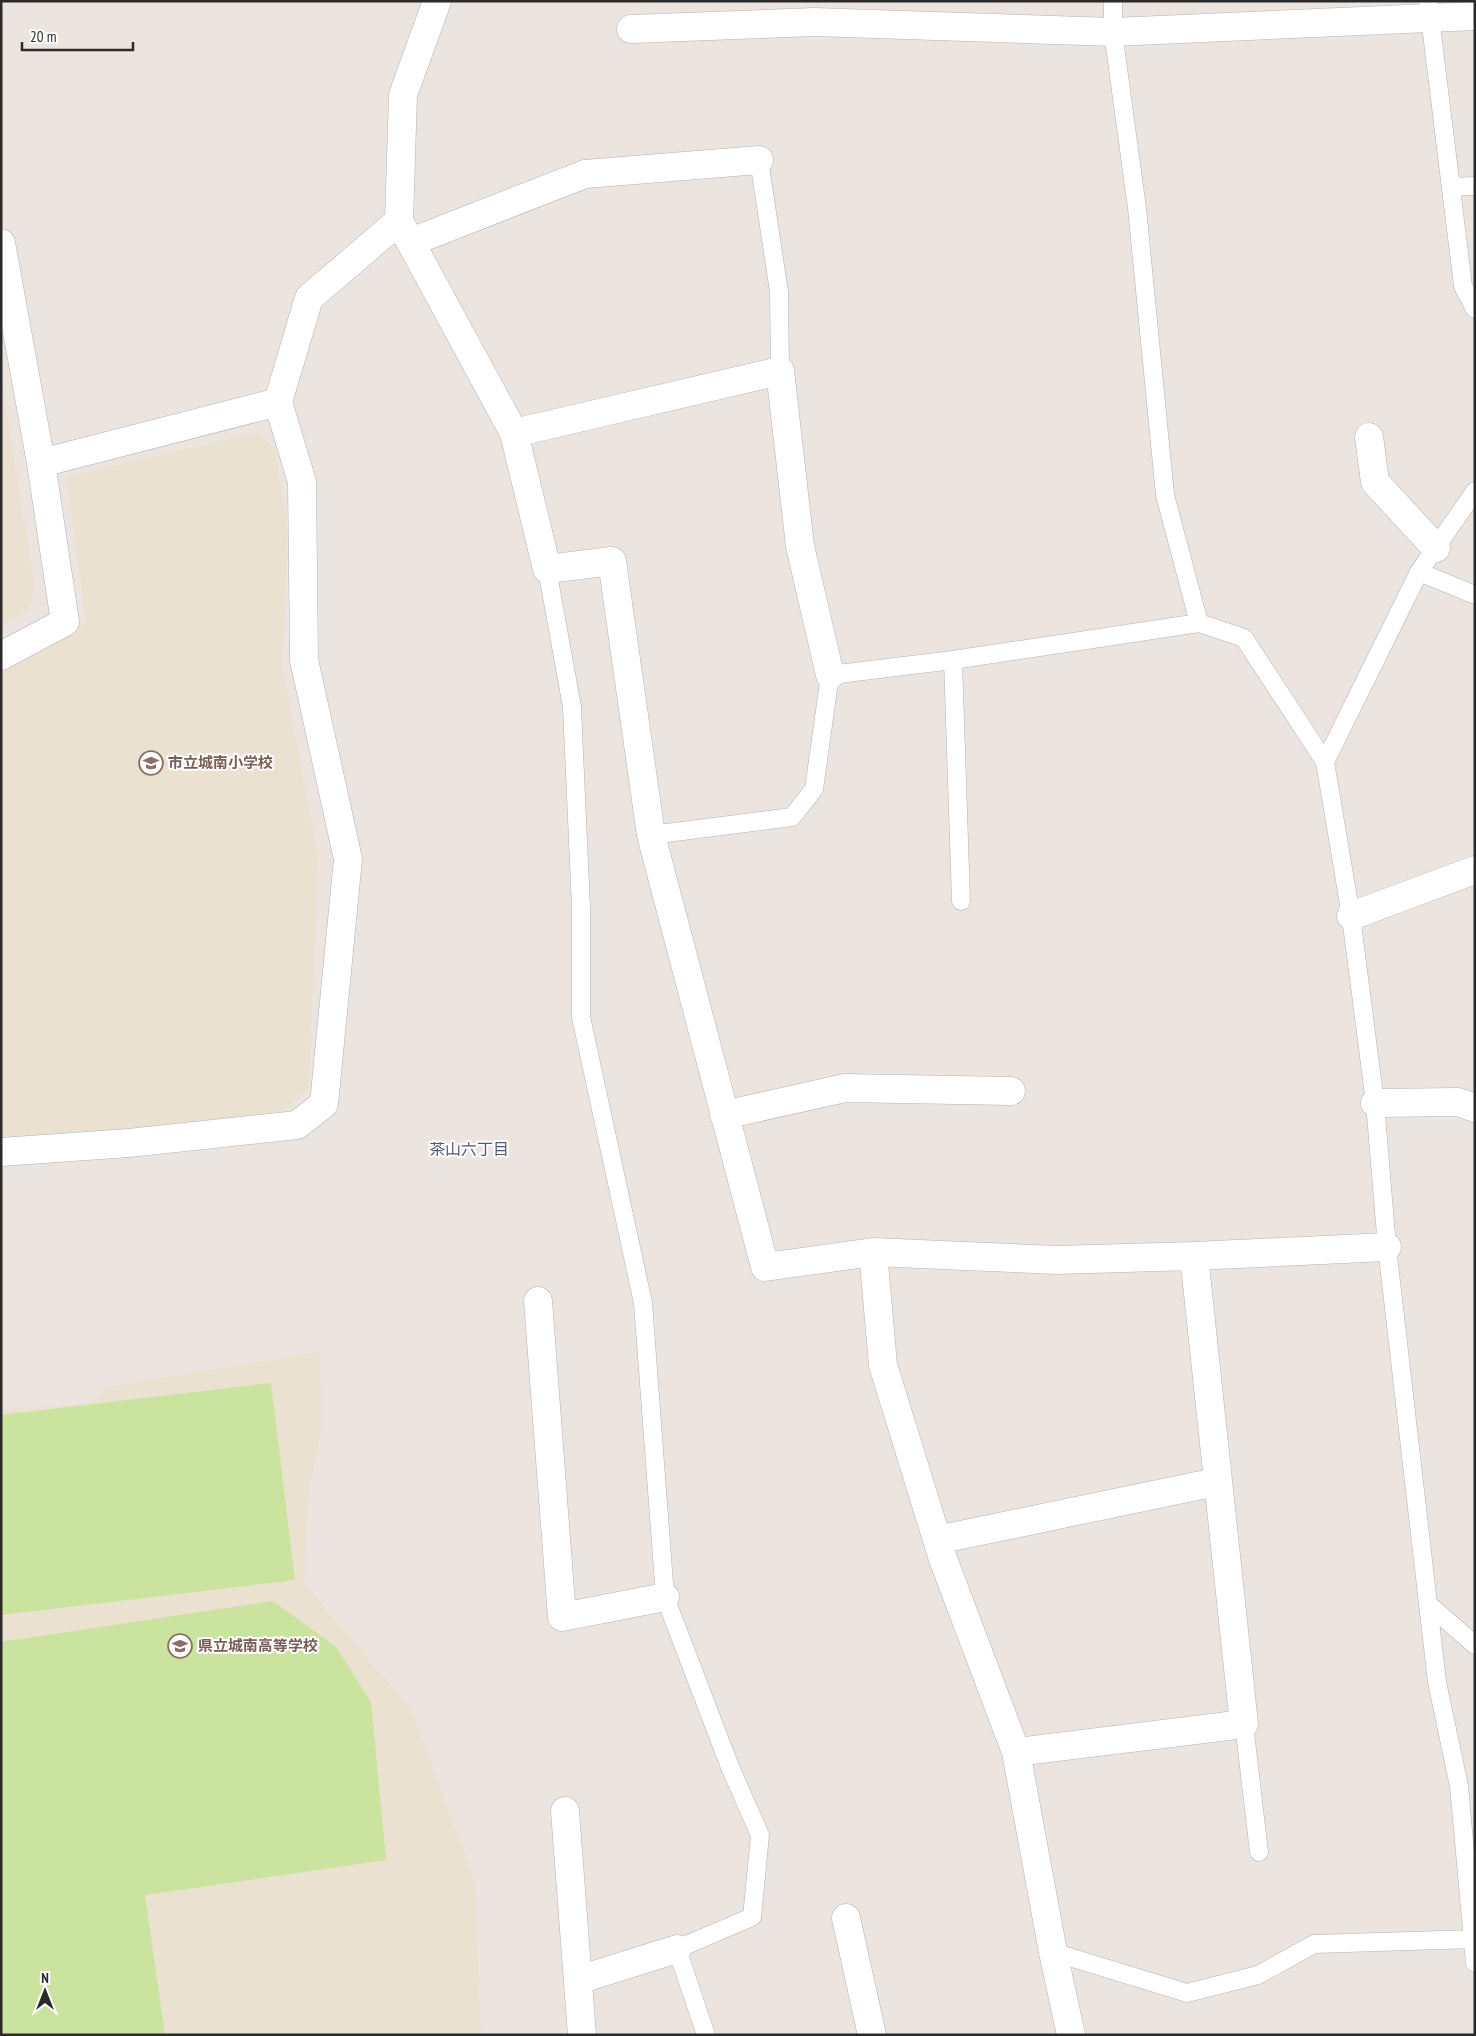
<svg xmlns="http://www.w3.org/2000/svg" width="1476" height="2036" font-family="'PT Sans Narrow','Noto Sans JP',sans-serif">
	<rect width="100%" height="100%" fill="#ece5df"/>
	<path fill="#ebe1d0" d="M 1,376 L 35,589 L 29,610 L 1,625 Z
		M 256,433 L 275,448 L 288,530 L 282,665 L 318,857 L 309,1089 L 284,1111 L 107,1133 L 1,1137 L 1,669 L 86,623 L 67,477 Z
		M 320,1352 L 321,1432 L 308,1494 L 304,1583 L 412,1710 L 475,1882 L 481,2035 L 1,2035 L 1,1406 L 5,1409 L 86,1404 L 107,1387 Z"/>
	<path fill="#cae39e" d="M 271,1383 L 295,1580 L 1,1615 L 1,1415 Z
		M 273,1601 L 336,1647 L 371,1702 L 386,1860 L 145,1895 L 165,2035 L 1,2035 L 1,1642 Z"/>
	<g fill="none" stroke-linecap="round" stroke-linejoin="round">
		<g stroke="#afb2ba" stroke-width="19">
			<path id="service" d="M 1113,1 L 1113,32 L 1137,208 L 1165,495 L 1199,623 L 1244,638 L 1325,762 L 1351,916 L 1375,1103 L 1387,1247 L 1437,1682 L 1459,1786 L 1475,1963
				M 1428,1 L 1463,286 L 1475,309
				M 759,160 L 779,292 L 780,371
				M 1451,187 L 1475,186
				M 547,569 L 572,707 L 581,908 L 581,1017 L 643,1303 L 665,1597 L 730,1767 L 760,1835 L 752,1917 L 677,1949 L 706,2035
				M 1419,572 L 1475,595
				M 953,660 L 961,901
				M 1325,762 L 1419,572 L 1475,491
				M 651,835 L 792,817 L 814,789 L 830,675 L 953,660 L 1199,623
				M 1428,1604 L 1475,1645
				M 1244,1724 L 1259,1852
				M 1053,1952 L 1187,1993 L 1258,1975 L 1314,1944 L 1473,1939"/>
		</g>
		<g stroke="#afb2ba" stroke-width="29">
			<path id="minor" d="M 631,29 L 814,22 L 1113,32 L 1475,16
				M 399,221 L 514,433 L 547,569 L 612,561 L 651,835 L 765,1267 L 873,1252 L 1056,1260 L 1194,1256
				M 411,242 L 585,174 L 759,160
				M 1,243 L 41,463
				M 514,433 L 780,371 L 800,546 L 830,675
				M 1369,437 L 1375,482 L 1436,548
				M 1,656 L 65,622 L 41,463 L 278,402 L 309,298 L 399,221 L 403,95 L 437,1
				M 1351,916 L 1475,870
				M 1375,1103 L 1458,1102 L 1475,1108
				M 724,1115 L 845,1088 L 1011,1091
				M 1,1152 L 129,1143 L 297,1125 L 324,1104 L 348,859 L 304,660 L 302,482 L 278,402
				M 873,1252 L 883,1365 L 943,1559 L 1016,1752 L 1053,1952 L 1071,2035
				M 538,1301 L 562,1617 L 665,1597
				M 937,1540 L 1216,1482
				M 1016,1752 L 1244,1724 L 1194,1256 L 1387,1247
				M 565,1811 L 582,2035
				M 846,1918 L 872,2035
				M 578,1980 L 677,1949"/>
		</g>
		<use href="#service" stroke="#fff" stroke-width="18"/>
		<use href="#minor" stroke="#fff" stroke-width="28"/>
	</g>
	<defs>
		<g id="school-ring" transform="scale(1.25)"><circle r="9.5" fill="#fff" stroke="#8d6e63" stroke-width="1.5"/><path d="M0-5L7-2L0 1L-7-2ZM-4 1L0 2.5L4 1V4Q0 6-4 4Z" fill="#8d6e63"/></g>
	</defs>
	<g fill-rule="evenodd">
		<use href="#school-ring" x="151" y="763"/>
		<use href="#school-ring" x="180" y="1646"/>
	</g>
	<g text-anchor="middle" stroke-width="4" stroke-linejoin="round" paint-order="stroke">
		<g font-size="15" font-weight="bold" fill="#785e54" stroke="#fff" text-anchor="start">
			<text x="168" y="768">市立城南小学校</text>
			<text x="198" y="1651">県立城南高等学校</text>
		</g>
		<g font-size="16" fill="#505a78" stroke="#fff">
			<text x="469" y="1155">茶山六丁目</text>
		</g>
	</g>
	<rect width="1476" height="2036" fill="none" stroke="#2b2b2b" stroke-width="5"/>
	<g transform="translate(45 1991)" stroke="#ffffff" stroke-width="4" paint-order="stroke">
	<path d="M0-4L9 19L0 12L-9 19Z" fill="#2b2b2b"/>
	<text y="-8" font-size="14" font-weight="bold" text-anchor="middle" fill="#2b2b2b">N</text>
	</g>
	<path d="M22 42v8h111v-8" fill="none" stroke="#2b2b2b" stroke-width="2.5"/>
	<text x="30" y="42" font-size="15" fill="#2b2b2b" stroke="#ffffff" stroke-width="4" paint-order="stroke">20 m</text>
</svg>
